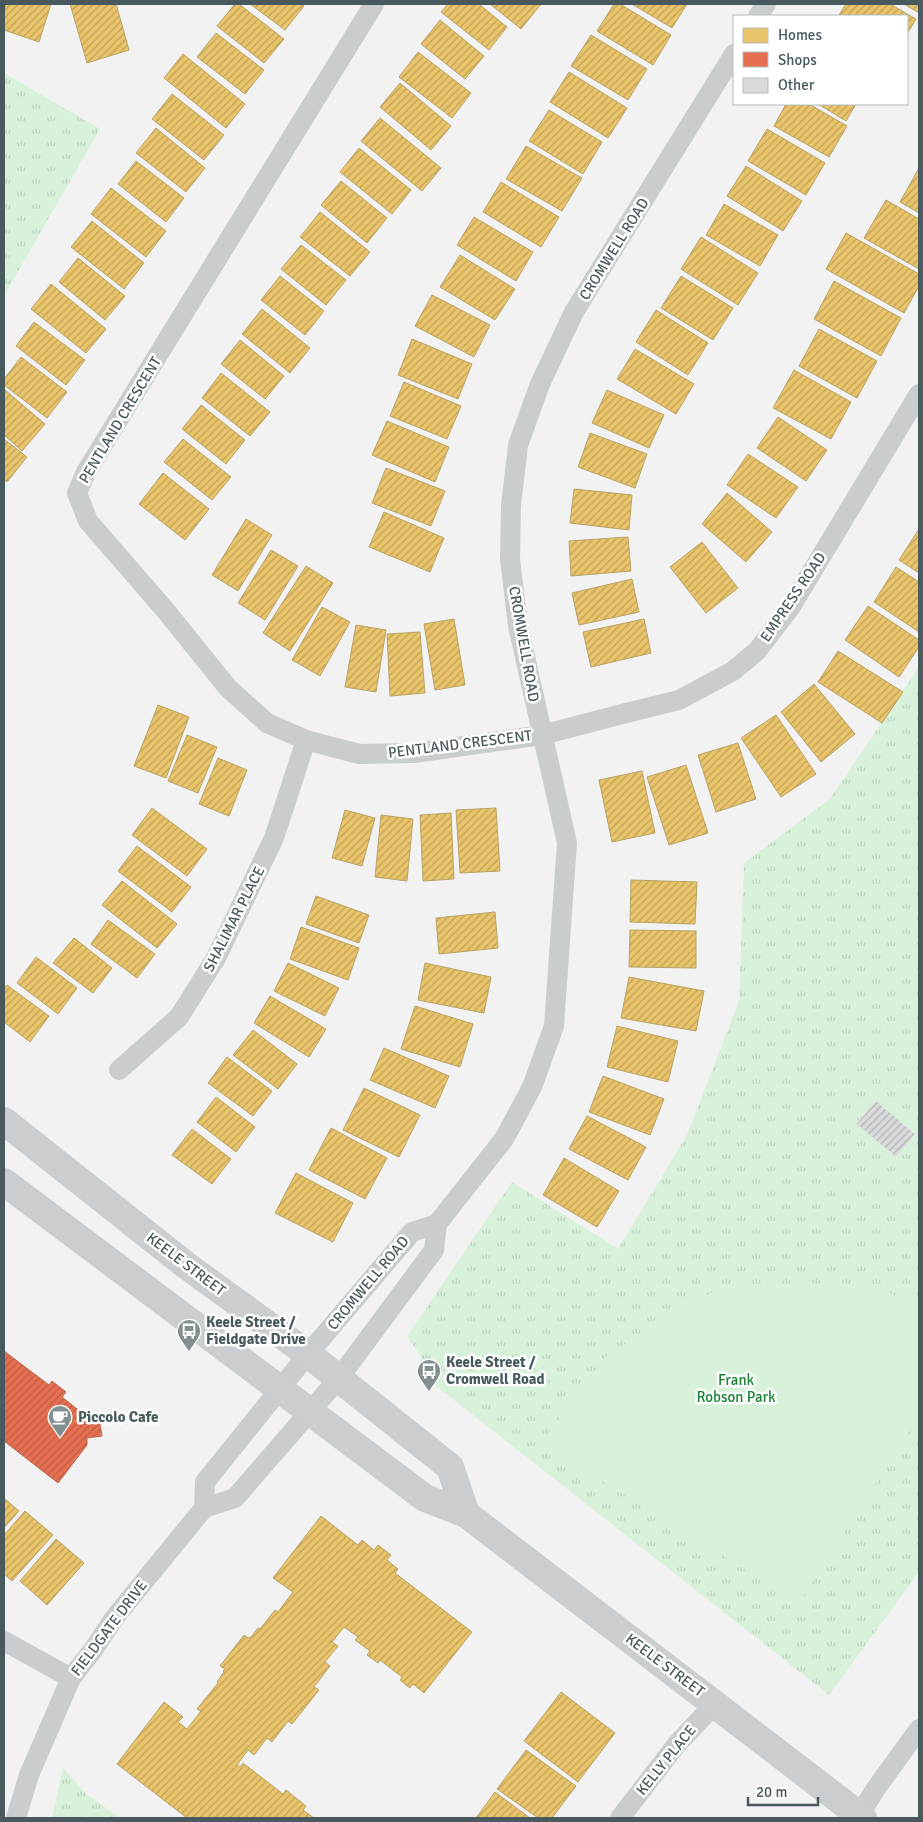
<svg xmlns="http://www.w3.org/2000/svg" width="923" height="1822" font-family="Signika,sans-serif">
	<defs>
		<pattern id="park-tufts" width="24" height="20" patternUnits="userSpaceOnUse" patternTransform="scale(1.25)"><rect width="24" height="20" fill="#d8f1db"/><path d="M3 7l-1-3M5 7V3M7 7l1-3M15 17l-1-3M17 17v-4M19 17l1-3" fill="none" stroke="#bbd1be"/></pattern>
		<pattern id="homes-hatch" width="6" height="6" patternUnits="userSpaceOnUse" patternTransform="scale(1.25)"><rect width="6" height="6" fill="#e9c46a"/><path d="M-1 1l2-2M0 6l6-6M5 7l2-2" fill="none" stroke="#bfa25a"/></pattern>
		<pattern id="shops-hatch" width="6" height="6" patternUnits="userSpaceOnUse" patternTransform="scale(1.25)"><rect width="6" height="6" fill="#e76f51"/><path d="M-1 1l2-2M0 6l6-6M5 7l2-2" fill="none" stroke="#bd5e46"/></pattern>
		<pattern id="building-hatch" width="6" height="6" patternUnits="userSpaceOnUse" patternTransform="scale(1.25)"><rect width="6" height="6" fill="#d9dadb"/><path d="M-1 1l2-2M0 6l6-6M5 7l2-2" fill="none" stroke="#b2b4b5"/></pattern>
	</defs>
	<rect width="100%" height="100%" fill="#f3f2f2"/>
	<path fill="url(#park-tufts)" d="M 4,73 L 100,129 L 4,296 Z
		M 919,667 L 919,1572 L 829,1695 L 421,1374 L 421,1357 L 407,1336 L 512,1182 L 618,1249 L 687,1135 L 739,1001 L 744,863 L 830,799 Z
		M 63,1768 L 84,1792 L 120,1818 L 52,1818 Z"/>
	<path fill="#d8f1db" d="M 835,1282 L 886,1291 L 919,1310 L 919,1417 L 799,1603 L 541,1443 L 608,1354 L 714,1291 Z"/>
	<path fill="url(#homes-hatch)" stroke="#b9a467" d="M 6,4 L 51,4 L 39,42 L 4,30 L 4,11 Z
		M 70,4 L 116,4 L 129,50 L 87,63 Z
		M 235,4 L 239,4 L 284,39 L 264,63 L 217,26 Z
		M 250,4 L 301,4 L 304,6 L 285,30 Z
		M 448,4 L 479,4 L 507,27 L 489,50 L 441,12 Z
		M 490,4 L 541,4 L 521,29 Z
		M 614,4 L 620,4 L 671,35 L 653,65 L 597,31 Z
		M 632,4 L 687,4 L 672,28 Z
		M 846,4 L 890,4 L 916,19 L 907,34 L 907,16 L 842,16 L 839,15 Z
		M 904,4 L 919,4 L 919,13 Z
		M 440,20 L 484,56 L 465,79 L 421,44 Z
		M 216,33 L 264,70 L 245,94 L 197,57 Z
		M 591,35 L 647,69 L 628,100 L 571,66 Z
		M 418,52 L 471,93 L 452,118 L 399,77 Z
		M 183,54 L 245,104 L 226,128 L 164,78 Z
		M 569,72 L 627,108 L 608,138 L 550,102 Z
		M 400,83 L 451,126 L 431,150 L 380,107 Z
		M 172,94 L 224,135 L 204,160 L 152,119 Z
		M 786,104 L 809,104 L 847,126 L 829,157 L 774,126 Z
		M 818,104 L 856,104 L 846,121 Z
		M 549,110 L 602,142 L 583,174 L 529,141 Z
		M 380,118 L 441,168 L 422,191 L 361,141 Z
		M 156,128 L 205,168 L 186,192 L 136,153 Z
		M 767,129 L 825,163 L 806,195 L 748,161 Z
		M 526,146 L 582,178 L 562,211 L 506,179 Z
		M 359,148 L 411,190 L 392,214 L 340,172 Z
		M 136,161 L 184,198 L 166,222 L 118,184 Z
		M 746,166 L 802,201 L 783,231 L 727,196 Z
		M 919,168 L 919,213 L 900,202 Z
		M 341,181 L 387,218 L 367,243 L 321,205 Z
		M 501,182 L 559,217 L 541,247 L 483,212 Z
		M 111,188 L 166,231 L 146,257 L 91,214 Z
		M 886,200 L 919,219 L 919,269 L 864,238 Z
		M 724,204 L 778,235 L 760,266 L 706,235 Z
		M 320,212 L 370,252 L 350,276 L 300,237 Z
		M 474,217 L 533,252 L 516,281 L 457,245 Z
		M 92,221 L 144,263 L 124,289 L 71,247 Z
		M 846,233 L 919,274 L 919,286 L 904,313 L 826,269 Z
		M 701,237 L 758,273 L 738,305 L 681,269 Z
		M 301,245 L 346,280 L 326,305 L 281,269 Z
		M 460,255 L 515,289 L 495,320 L 440,287 Z
		M 78,258 L 125,296 L 105,320 L 59,282 Z
		M 280,276 L 324,311 L 305,335 L 261,300 Z
		M 681,276 L 733,308 L 713,340 L 661,308 Z
		M 834,281 L 901,318 L 881,356 L 814,319 Z
		M 51,284 L 106,329 L 86,353 L 31,309 Z
		M 432,295 L 490,325 L 474,357 L 415,326 Z
		M 262,309 L 310,348 L 290,373 L 242,334 Z
		M 656,310 L 708,343 L 688,375 L 636,342 Z
		M 34,322 L 85,360 L 66,385 L 16,346 Z
		M 819,329 L 877,361 L 857,398 L 799,366 Z
		M 412,339 L 472,364 L 458,399 L 398,375 Z
		M 240,340 L 284,376 L 265,399 L 221,364 Z
		M 635,349 L 694,384 L 676,414 L 617,379 Z
		M 21,357 L 67,392 L 47,418 L 4,385 L 4,379 Z
		M 794,370 L 851,402 L 831,439 L 773,408 Z
		M 221,373 L 270,412 L 250,436 L 202,398 Z
		M 404,382 L 461,406 L 447,439 L 390,416 Z
		M 4,389 L 45,424 L 22,451 L 4,435 Z
		M 607,390 L 664,415 L 649,448 L 592,423 Z
		M 201,405 L 245,440 L 226,464 L 182,429 Z
		M 778,417 L 827,450 L 806,481 L 757,448 Z
		M 387,421 L 449,447 L 435,482 L 372,455 Z
		M 590,433 L 647,454 L 635,488 L 578,467 Z
		M 4,439 L 27,457 L 7,482 L 4,479 Z
		M 183,439 L 231,477 L 212,500 L 164,462 Z
		M 748,454 L 798,487 L 776,518 L 727,485 Z
		M 386,468 L 445,491 L 431,526 L 372,503 Z
		M 163,473 L 209,509 L 185,540 L 139,504 Z
		M 574,489 L 632,495 L 629,530 L 570,523 Z
		M 727,493 L 772,532 L 746,562 L 702,524 Z
		M 384,512 L 444,538 L 430,572 L 369,547 Z
		M 246,519 L 272,535 L 238,591 L 212,575 Z
		M 919,529 L 919,573 L 899,560 Z
		M 628,537 L 631,571 L 571,576 L 569,541 Z
		M 702,542 L 738,588 L 706,613 L 670,567 Z
		M 271,550 L 298,566 L 265,620 L 238,603 Z
		M 306,566 L 333,583 L 290,651 L 263,633 Z
		M 896,567 L 919,582 L 919,632 L 874,602 Z
		M 632,579 L 639,612 L 579,625 L 572,593 Z
		M 868,606 L 919,640 L 919,647 L 899,677 L 845,640 Z
		M 322,607 L 350,622 L 320,676 L 292,660 Z
		M 454,619 L 465,685 L 435,690 L 424,624 Z
		M 644,619 L 651,653 L 591,667 L 583,632 Z
		M 356,625 L 386,630 L 376,692 L 345,687 Z
		M 420,632 L 425,693 L 390,696 L 387,634 Z
		M 838,651 L 903,692 L 882,723 L 818,682 Z
		M 814,684 L 855,734 L 821,762 L 781,712 Z
		M 158,705 L 189,717 L 166,778 L 134,766 Z
		M 776,715 L 816,774 L 781,797 L 741,738 Z
		M 187,735 L 217,747 L 198,793 L 168,781 Z
		M 738,743 L 756,799 L 716,812 L 698,755 Z
		M 218,758 L 247,770 L 229,816 L 199,804 Z
		M 686,765 L 708,833 L 669,845 L 647,777 Z
		M 642,771 L 655,833 L 612,842 L 599,780 Z
		M 152,808 L 207,849 L 187,876 L 132,835 Z
		M 496,808 L 500,871 L 460,873 L 456,810 Z
		M 345,810 L 375,818 L 362,866 L 332,858 Z
		M 451,813 L 454,879 L 423,881 L 420,815 Z
		M 381,815 L 413,819 L 407,881 L 375,877 Z
		M 137,846 L 191,887 L 172,912 L 118,871 Z
		M 631,880 L 697,882 L 695,924 L 630,922 Z
		M 122,881 L 177,924 L 157,948 L 102,905 Z
		M 316,896 L 369,915 L 359,943 L 306,924 Z
		M 495,912 L 498,948 L 439,954 L 436,918 Z
		M 108,920 L 155,954 L 137,978 L 91,944 Z
		M 301,927 L 359,948 L 348,980 L 290,959 Z
		M 630,930 L 696,931 L 696,968 L 629,967 Z
		M 74,938 L 112,968 L 93,993 L 53,963 Z
		M 36,957 L 77,988 L 58,1014 L 17,983 Z
		M 288,963 L 339,988 L 325,1016 L 274,991 Z
		M 425,963 L 491,977 L 484,1013 L 418,1000 Z
		M 629,977 L 704,991 L 696,1031 L 621,1018 Z
		M 7,985 L 49,1016 L 30,1042 L 4,1022 L 4,989 Z
		M 270,996 L 326,1029 L 309,1057 L 254,1023 Z
		M 415,1006 L 473,1024 L 460,1067 L 401,1049 Z
		M 617,1026 L 678,1041 L 668,1082 L 607,1067 Z
		M 253,1030 L 297,1064 L 278,1089 L 233,1055 Z
		M 384,1048 L 449,1076 L 435,1108 L 370,1080 Z
		M 227,1057 L 272,1091 L 253,1116 L 208,1083 Z
		M 603,1076 L 664,1099 L 650,1135 L 589,1112 Z
		M 364,1088 L 420,1115 L 399,1157 L 343,1130 Z
		M 216,1097 L 255,1127 L 236,1152 L 197,1122 Z
		M 587,1116 L 646,1147 L 628,1180 L 569,1149 Z
		M 331,1128 L 387,1158 L 365,1199 L 309,1170 Z
		M 192,1129 L 231,1159 L 212,1184 L 172,1155 Z
		M 564,1158 L 619,1191 L 597,1227 L 543,1195 Z
		M 296,1173 L 353,1203 L 333,1242 L 275,1213 Z
		M 4,1498 L 19,1511 L 4,1528 Z
		M 25,1511 L 53,1535 L 12,1581 L 4,1574 L 4,1535 Z
		M 321,1516 L 358,1545 L 362,1540 L 374,1550 L 378,1545 L 391,1555 L 387,1560 L 398,1569 L 395,1573 L 472,1632 L 424,1693 L 413,1684 L 410,1688 L 400,1680 L 402,1677 L 380,1660 L 378,1663 L 367,1655 L 370,1651 L 355,1640 L 358,1637 L 344,1627 L 332,1642 L 338,1646 L 325,1662 L 330,1666 L 314,1687 L 319,1690 L 292,1724 L 288,1721 L 272,1742 L 267,1738 L 254,1755 L 248,1750 L 237,1765 L 240,1767 L 243,1763 L 283,1794 L 286,1790 L 306,1806 L 303,1810 L 314,1818 L 187,1818 L 117,1764 L 164,1702 L 183,1717 L 178,1722 L 187,1729 L 201,1711 L 197,1709 L 218,1683 L 217,1682 L 224,1672 L 223,1671 L 225,1669 L 220,1666 L 244,1635 L 248,1638 L 251,1637 L 258,1628 L 260,1629 L 275,1610 L 278,1612 L 293,1592 L 273,1578 Z
		M 56,1539 L 84,1563 L 47,1605 L 20,1581 Z
		M 561,1692 L 615,1733 L 578,1782 L 524,1741 Z
		M 526,1750 L 576,1786 L 552,1818 L 538,1818 L 497,1789 Z
		M 495,1792 L 530,1818 L 476,1818 Z"/>
	<path fill="url(#shops-hatch)" stroke="#b86955" d="M 4,1351 L 49,1385 L 52,1381 L 66,1392 L 62,1397 L 82,1413 L 84,1420 L 99,1418 L 102,1436 L 87,1438 L 87,1445 L 58,1483 L 4,1441 Z"/>
	<path fill="url(#building-hatch)" stroke="#e4e4e5" d="M 876,1101 L 915,1134 L 896,1157 L 856,1124 Z"/>
	<g fill="none" stroke-linecap="round" stroke-linejoin="round">
		<path stroke="#cacdce" stroke-width="20" d="M 374,4 L 86,472 L 77,493 L 88,521 L 166,611 L 228,688 L 267,723 L 306,740 L 359,754 L 414,753 L 542,735 L 626,713 L 679,700 L 733,671 L 757,651 L 790,608 L 919,394
			M 758,16 L 766,4
			M 119,1070 L 179,1017 L 216,958 L 274,838 L 306,740
			M 204,1508 L 205,1482 L 308,1354 L 412,1232 L 437,1224
			M 4,1641 L 71,1678
			M 859,1815 L 877,1787 L 919,1729
			M 16,1818 L 29,1775 L 71,1678 L 93,1650 L 115,1617 L 204,1508 L 235,1498 L 339,1378 L 434,1250 L 437,1224 L 504,1139 L 532,1087 L 554,1026 L 567,843 L 518,626 L 510,559 L 511,506 L 518,445 L 540,384 L 574,312 L 734,54
			M 620,1818 L 677,1744 L 715,1704"/>
		<path stroke="#caced0" stroke-width="28" d="M 4,1121 L 187,1266 L 308,1354 L 450,1467 L 466,1514
			M 4,1182 L 425,1498 L 466,1514 L 863,1818"/>
	</g>
	<defs>
		<g id="bus-pin" transform="scale(1.25)"><path d="M0 17L-7.5 6A9.5 9.5 0 1 1 7.5 6Z" fill="#848f92" stroke="#fff"/><path d="M-5-6H5V4H4V6H2V4H-2V6H-4V4H-5ZM-3.5-4V0h7V-4ZM-3.5 1.2v1.5H-2V1.2ZM2 1.2v1.5H3.5V1.2Z" fill="#fff"/></g>
		<g id="cafe-pin" transform="scale(1.25)"><path d="M0 17L-7.5 6A9.5 9.5 0 1 1 7.5 6Z" fill="#848f92" stroke="#fff"/><path d="M-5.5-4.5H6V0H3Q3 3.5 0 3.5H-2.5Q-5.5 3.5-5.5 0ZM3-3.2v2h1.7v-2ZM-6 4.5H4V6H-6Z" fill="#fff"/></g>
	</defs>
	<g fill-rule="evenodd">
		<use href="#bus-pin" x="189" y="1331"/>
		<use href="#bus-pin" x="429" y="1371"/>
		<use href="#cafe-pin" x="60" y="1417"/>
	</g>
	<g text-anchor="middle" stroke-width="5" stroke-linejoin="round" paint-order="stroke">
		<g font-size="15" fill="#495a5f" stroke="#fff">
			<text transform="translate(614 249) rotate(-58)" y="5">CROMWELL ROAD</text>
			<text transform="translate(120 420) rotate(-59)" y="5">PENTLAND CRESCENT</text>
			<text transform="translate(793 597) rotate(-56)" y="5">EMPRESS ROAD</text>
			<text transform="translate(524 644) rotate(80)" y="5">CROMWELL ROAD</text>
			<text transform="translate(460 744) rotate(-7)" y="5">PENTLAND CRESCENT</text>
			<text transform="translate(234 919) rotate(-63)" y="5">SHALIMAR PLACE</text>
			<text transform="translate(186 1264) rotate(37)" y="5">KEELE STREET</text>
			<text transform="translate(368 1283) rotate(-50)" y="5">CROMWELL ROAD</text>
			<text transform="translate(109 1628) rotate(-53)" y="5">FIELDGATE DRIVE</text>
			<text transform="translate(665 1665) rotate(37)" y="5">KEELE STREET</text>
			<text transform="translate(666 1760) rotate(-51)" y="5">KELLY PLACE</text>
		</g>
		<g font-size="15" font-weight="bold" fill="#495a5f" stroke="#fff" text-anchor="start">
			<text x="206" y="1327">Keele Street /<tspan x="206" dy="17">Fieldgate Drive</tspan></text>
			<text x="446" y="1367">Keele Street /<tspan x="446" dy="17">Cromwell Road</tspan></text>
			<text x="78" y="1422">Piccolo Cafe</text>
		</g>
		<g font-size="15" fill="#188235" stroke="#fff">
			<text x="736" y="1385">Frank<tspan x="736" dy="17">Robson Park</tspan></text>
		</g>
	</g>
	<rect width="923" height="1822" fill="none" stroke="#495a5f" stroke-width="10"/>
	<rect x="733" y="15" width="175" height="90" fill="#ffffff" stroke="#b6bdbf"/>
	<rect x="743" y="28" width="25" height="15" fill="#e9c46a" stroke="#b6bdbf"/>
	<text x="778" y="40" font-size="15" fill="#495a5f">Homes</text>
	<rect x="743" y="52" width="25" height="15" fill="#e76f51" stroke="#b6bdbf"/>
	<text x="778" y="65" font-size="15" fill="#495a5f">Shops</text>
	<rect x="743" y="78" width="25" height="15" fill="#d9dadb" stroke="#b6bdbf"/>
	<text x="778" y="90" font-size="15" fill="#495a5f">Other</text>
	<path d="M748 1797v8h70v-8" fill="none" stroke="#495a5f" stroke-width="2.5"/>
	<text x="756" y="1797" font-size="15" fill="#495a5f" stroke="#ffffff" stroke-width="4" paint-order="stroke">20 m</text>
</svg>
